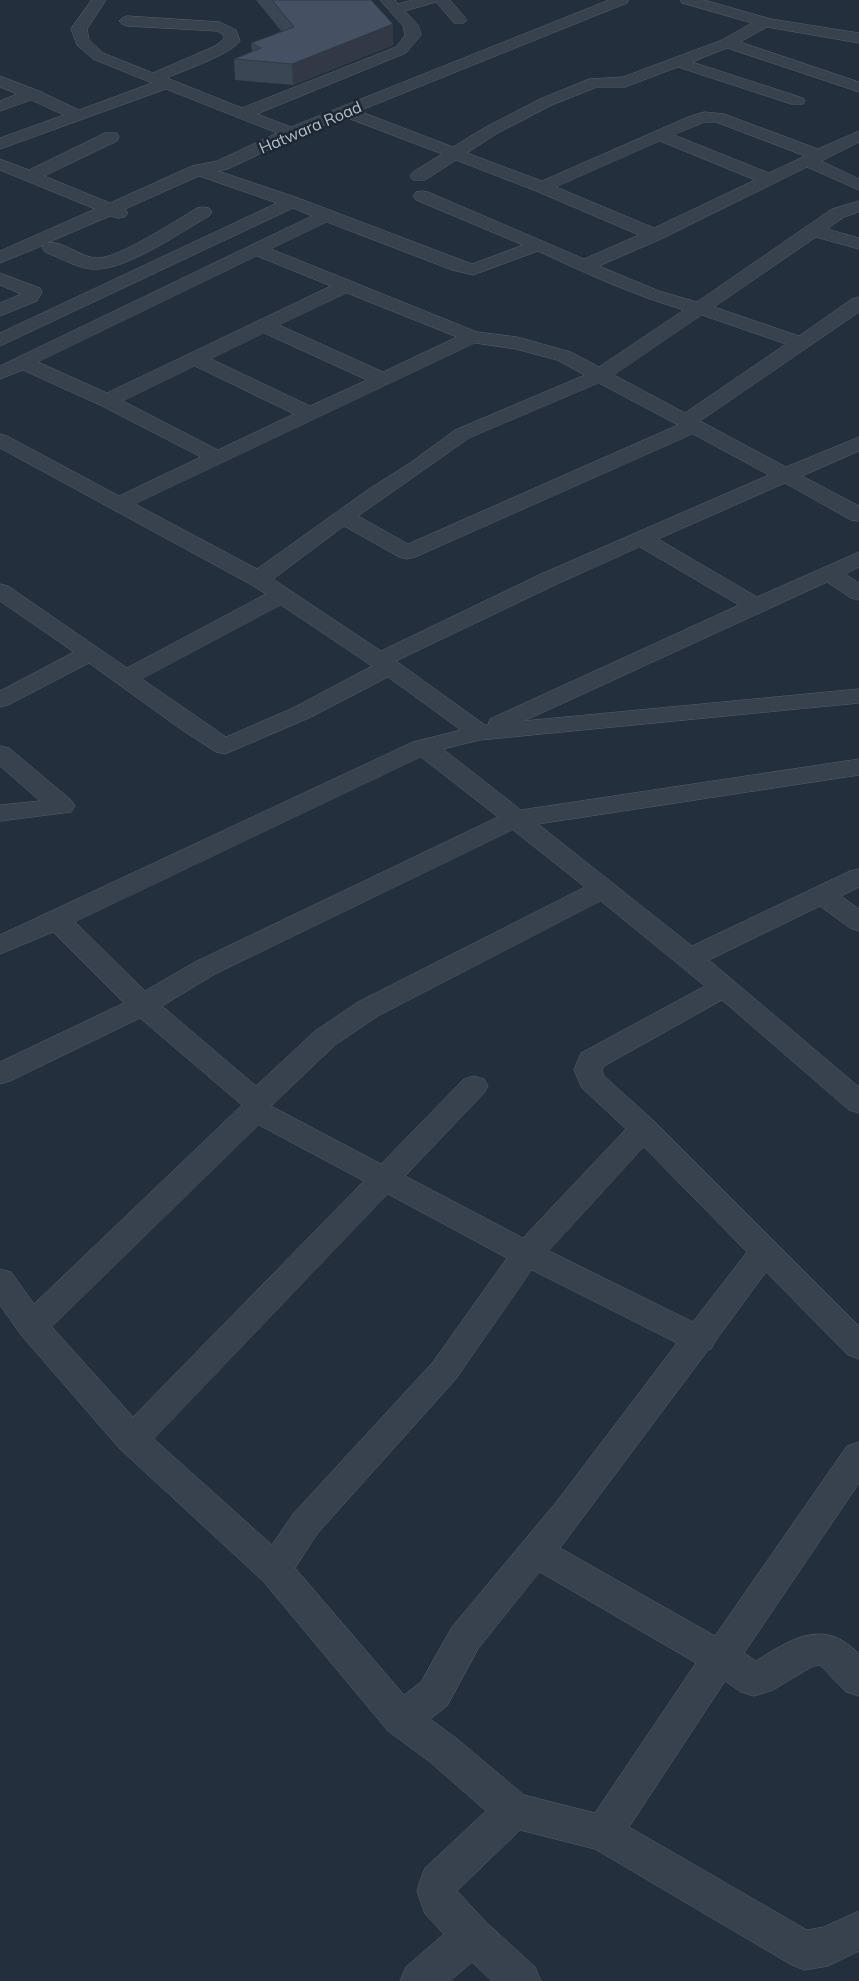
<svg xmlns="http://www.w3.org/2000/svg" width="859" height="1981" font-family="Mulish,sans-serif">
	<rect width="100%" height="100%" fill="#242f3e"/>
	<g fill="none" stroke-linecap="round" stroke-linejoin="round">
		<g stroke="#565f6c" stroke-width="1">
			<path id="minor" d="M 92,0 L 106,0 L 87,29 L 89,40 L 103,53 L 153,73 L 215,46 L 224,39 L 224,35 L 217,31 L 127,26 L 122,24 L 119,21 L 122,18 L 127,16 L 220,22 L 236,30 L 240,41 C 230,55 184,70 167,78 L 242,108 L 396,47 L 405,35 L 403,26 L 380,0 L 395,0 L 398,4 L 413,0 L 450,0 L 467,20 L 464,23 L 454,23 L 436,2 L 405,11 L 418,25 L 421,35 L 406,53 L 257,114 L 291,127 L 609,0 L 629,0 L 627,3 L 359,111 L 453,147 L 484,128 L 540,99 L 589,79 L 623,77 L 722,40 L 752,23 L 682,3 L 680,0 L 704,0 L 771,19 L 859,33 L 859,43 L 767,27 L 740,42 L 859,82 L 859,92 L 727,48 L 692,62 L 803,98 L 805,101 L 803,104 L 791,104 L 678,67 L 625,87 L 597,87 L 552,105 L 496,134 L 467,153 L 542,181 L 688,117 L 704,112 L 724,114 L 818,149 L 859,131 L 859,142 L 821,161 L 859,179 L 859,190 L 807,167 L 661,239 L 599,266 L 659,291 L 697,302 L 832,209 L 859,201 L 859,212 L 844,217 L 827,229 L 859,238 L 859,249 L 816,237 L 714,307 L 799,336 L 852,299 L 859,297 L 859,312 L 700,421 L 786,467 L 859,437 L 859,451 L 802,476 L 859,506 L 859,521 L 851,520 L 785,483 L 658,539 L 757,597 L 859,552 L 859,567 L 845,574 L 859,583 L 859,600 L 851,598 L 827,582 L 524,721 L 859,689 L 859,703 L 480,740 L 443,749 L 521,810 L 859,759 L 859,775 L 538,824 L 692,946 L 850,871 L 859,869 L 859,887 L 841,896 L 859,909 L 859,931 L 850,928 L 820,906 L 709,960 L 859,1087 L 859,1113 L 849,1110 L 722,1000 L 604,1066 L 602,1070 L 604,1076 L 654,1121 L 859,1326 L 859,1359 L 848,1355 L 766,1272 L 716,1340 L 711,1349 L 708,1350 L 560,1548 L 715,1636 L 847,1446 L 859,1442 L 859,1483 L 744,1653 L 756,1661 C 791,1639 824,1617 859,1654 L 859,1696 L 846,1692 L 820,1665 L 813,1666 L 773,1690 L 754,1696 L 741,1692 L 725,1681 L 629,1827 L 807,1930 L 824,1927 L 859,1911 L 859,1951 L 828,1966 L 804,1970 L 790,1964 L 595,1849 L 520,1830 L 457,1891 L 486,1922 L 535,1967 L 541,1981 L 492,1981 L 472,1962 L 450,1981 L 400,1981 L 406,1967 L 444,1934 L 425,1914 L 417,1891 L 420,1881 L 425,1868 L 486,1811 L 430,1762 L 388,1731 L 263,1581 L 120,1449 L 21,1335 L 0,1305 L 0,1269 L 11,1272 L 34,1304 L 242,1105 L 140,1018 L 10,1081 L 0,1084 L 0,1062 L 124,1003 L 53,932 L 0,954 L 0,935 L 413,742 L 461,730 L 388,677 L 309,718 L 225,754 L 216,752 L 182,730 L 89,663 L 8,705 L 0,707 L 0,691 L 74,652 L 0,601 L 0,584 L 8,586 L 127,668 L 266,594 L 250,584 L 0,448 L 0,434 L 7,436 L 119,496 L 201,457 L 100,405 L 23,370 L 0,379 L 0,366 L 312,216 L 293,208 L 0,346 L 0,333 L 277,203 L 199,176 L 125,209 L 128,213 L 125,217 L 119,218 L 110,216 L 47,243 C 63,240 80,257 96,258 C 116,260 177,220 197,208 L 203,207 L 209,208 L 212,212 L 209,216 C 181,232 131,267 99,269 C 81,271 61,258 45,252 L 42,248 L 44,245 L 0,263 L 0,251 L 95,209 L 0,170 L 0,159 L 29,170 L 105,133 L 117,133 L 119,137 L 117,141 L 44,176 L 110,203 L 192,166 L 217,161 L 277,133 L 166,89 L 0,149 L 0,138 L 64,115 L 31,100 L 0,111 L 0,101 L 17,94 L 0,87 L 0,76 L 39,91 L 79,110 L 152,83 L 93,59 L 77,45 L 71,29 ZM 345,117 L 442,154 L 413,172 L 410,176 L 413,180 L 425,180 L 456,160 L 536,191 L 639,235 L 584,259 L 428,192 L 422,191 L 416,192 L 413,196 L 416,200 L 523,245 L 472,264 L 298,198 L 218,171 L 228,169 L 297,136 ZM 705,122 L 716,122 L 805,156 L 769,173 L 674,135 ZM 660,141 L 755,180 L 654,228 L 556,187 ZM 327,222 L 452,270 L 473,275 L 538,251 C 587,274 633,295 684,310 L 599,367 L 571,352 L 517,337 L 477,332 L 271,249 ZM 257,256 L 331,286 L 107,393 L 38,362 ZM 347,293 L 457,337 L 383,372 L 279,325 ZM 702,315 L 786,344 L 685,413 L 614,375 ZM 264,333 L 367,380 L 310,406 L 211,359 ZM 475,343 L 516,349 L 557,360 L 585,375 L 455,430 L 410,463 L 369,489 L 257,569 L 135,504 ZM 195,366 L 294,414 L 218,450 L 123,401 ZM 599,383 L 678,425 L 408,544 L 358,516 L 469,438 ZM 693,434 L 769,475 L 541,574 L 381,651 L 273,579 L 344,526 L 399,557 L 407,559 L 415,557 ZM 640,547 L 739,605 L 490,719 L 488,725 L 485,725 L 396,661 L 557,584 ZM 281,605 L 372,666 L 293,708 L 226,737 L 142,679 ZM 421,757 L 498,817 L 195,962 L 145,991 L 75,922 ZM 513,830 L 585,887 L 358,1002 L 315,1031 L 256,1086 L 162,1006 L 215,974 ZM 601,901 L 705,986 L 581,1053 L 574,1070 L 582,1088 L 626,1129 L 523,1238 L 405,1176 L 484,1093 L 488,1086 L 484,1079 L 474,1076 L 464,1079 L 381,1164 L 271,1106 L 335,1045 L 378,1016 ZM 259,1125 L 364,1181 L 133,1417 L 52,1327 ZM 644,1147 L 747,1252 L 693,1322 L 549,1251 ZM 388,1194 L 507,1258 L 433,1362 L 293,1514 L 272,1545 L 154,1439 ZM 532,1270 L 677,1343 L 558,1500 L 452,1627 L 421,1682 L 404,1695 L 295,1568 L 317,1534 L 455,1380 ZM 540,1572 L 696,1663 L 595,1813 L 524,1795 L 456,1738 L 430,1719 L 447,1706 L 478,1649 Z
				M 0,273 L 40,288 L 42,292 L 37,301 L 0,316 L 0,303 L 21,294 L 0,285 Z
				M 0,746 L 9,748 L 71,800 L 75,806 L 71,812 L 0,821 L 0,805 L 40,801 L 0,766 Z"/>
		</g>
		<use href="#minor" fill="#38414e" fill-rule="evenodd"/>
	</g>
	<path fill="#3b4654" d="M 256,0 L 371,0 L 393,45 L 293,85 L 235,80 L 234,59 L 252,52 L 251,43 L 282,32 Z"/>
	<path fill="#303945" d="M 393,24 L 393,45 L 293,85 L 292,64 Z"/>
	<path fill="#455162" stroke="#303945" d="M 272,0 L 371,0 L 393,24 L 292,64 L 234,59 L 261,48 L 251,43 L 294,27 Z"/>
	<g text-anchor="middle" stroke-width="5" stroke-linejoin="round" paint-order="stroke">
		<g font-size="16" fill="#b4bcc9" stroke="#1d2633">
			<text transform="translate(310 127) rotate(-23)" y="6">Hatwara Road</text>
		</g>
	</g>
</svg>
